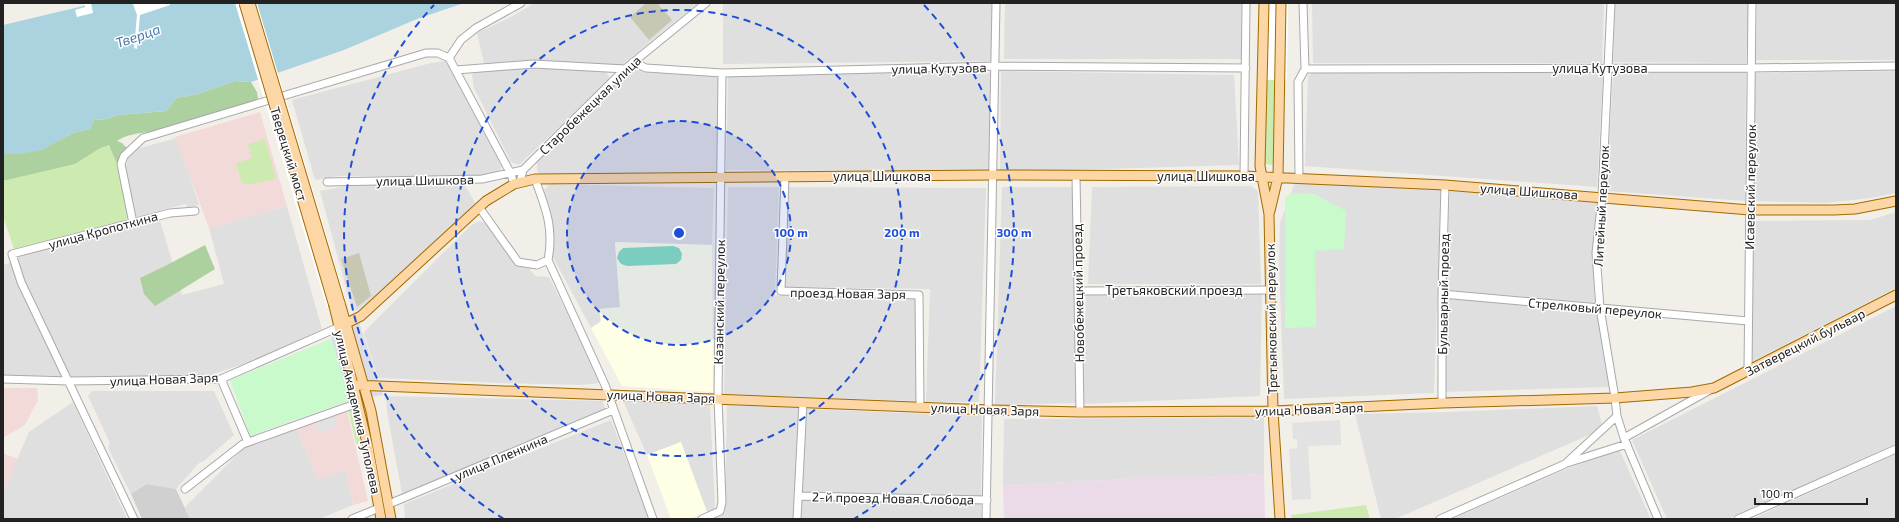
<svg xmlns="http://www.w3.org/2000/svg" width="1899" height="522" font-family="'Exo 2',sans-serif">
	<rect width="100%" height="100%" fill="#f2efe9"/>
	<path fill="#e0dfdf" d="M 535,3 L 698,3 L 619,67 L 548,63 L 484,63 L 477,33 L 507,19 Z
		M 723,3 L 992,3 L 991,61 L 723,64 Z
		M 1005,3 L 1241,3 L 1241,59 L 1004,59 Z
		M 1312,3 L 1604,3 L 1602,63 L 1313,63 Z
		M 1615,3 L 1749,3 L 1746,63 L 1613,62 Z
		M 1757,3 L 1896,3 L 1896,60 L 1756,60 Z
		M 446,61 L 497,153 L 502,164 L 501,169 L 492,174 L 471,176 L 340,176 L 315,180 L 292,100 L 431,63 Z
		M 634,67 L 647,73 L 718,76 L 717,173 L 541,175 L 537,171 L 537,161 Z
		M 521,68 L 604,70 L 609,76 L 609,80 L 519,165 L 511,162 L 474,88 L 472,74 L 479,72 Z
		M 1001,71 L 1234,75 L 1239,165 L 1000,172 Z
		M 1896,71 L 1896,193 L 1871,198 L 1824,203 L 1754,201 L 1755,73 Z
		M 884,72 L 992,73 L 989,172 L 726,170 L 728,76 Z
		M 1313,72 L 1603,72 L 1597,187 L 1305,166 L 1308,76 Z
		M 1613,72 L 1746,72 L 1745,201 L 1607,191 Z
		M 177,138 L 199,205 L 187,208 L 186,204 L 136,217 L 126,167 L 129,154 L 136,149 Z
		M 463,182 L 476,204 L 430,248 L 359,310 L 356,311 L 350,303 L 320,191 L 352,185 Z
		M 1295,182 L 1441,189 L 1434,393 L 1284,399 L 1279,266 L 1280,223 Z
		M 550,184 L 714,188 L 712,245 L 615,242 L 620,307 L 591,328 L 552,255 L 554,234 L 544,190 Z
		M 1251,186 L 1258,191 L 1261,284 L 1088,284 L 1092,187 Z
		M 728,187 L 779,187 L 775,295 L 917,298 L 916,401 L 724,394 Z
		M 785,187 L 986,188 L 979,402 L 926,402 L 930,289 L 784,287 Z
		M 1002,187 L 1077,187 L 1076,403 L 995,405 Z
		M 1450,191 L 1597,203 L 1592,251 L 1595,303 L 1446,290 Z
		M 287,206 L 322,329 L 253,361 L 204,377 L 3,379 L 3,265 L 14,261 L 16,256 L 159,217 L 182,295 L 224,284 L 209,228 Z
		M 1896,212 L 1896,288 L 1749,363 L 1752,221 L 1870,220 Z
		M 479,221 L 488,224 L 511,260 L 517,265 L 526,265 L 535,276 L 549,277 L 599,377 L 599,383 L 581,385 L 501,383 L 379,378 L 377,375 L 364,334 L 365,331 L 470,226 Z
		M 1086,294 L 1262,294 L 1260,396 L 1083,404 Z
		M 1446,297 L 1598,310 L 1602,349 L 1609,387 L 1444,392 Z
		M 1896,306 L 1896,444 L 1727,519 L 1667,519 L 1632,440 Z
		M 92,391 L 214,391 L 234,435 L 204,461 L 199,463 L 176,489 L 147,484 L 131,494 L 108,448 L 110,443 L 88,396 Z
		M 386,396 L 603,401 L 606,413 L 402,494 L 387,412 Z
		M 623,401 L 710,404 L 715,509 L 707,512 L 681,442 L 647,455 Z
		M 73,402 L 127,519 L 3,519 L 3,492 L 29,432 Z
		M 727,405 L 801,408 L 795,519 L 713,519 L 725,513 Z
		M 1597,406 L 1603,429 L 1395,519 L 1381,519 L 1355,414 L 1447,412 Z
		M 805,409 L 982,416 L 981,496 L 802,492 Z
		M 1264,417 L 1264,474 L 1204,477 L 1138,477 L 1110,480 L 1003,485 L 1004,419 Z
		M 611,420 L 649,519 L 405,519 L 404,504 Z
		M 296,427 L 318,480 L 345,469 L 353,505 L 319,519 L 190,519 L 185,507 L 245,447 Z
		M 1619,449 L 1651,519 L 1452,519 L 1564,470 Z
		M 1896,454 L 1896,519 L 1752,519 Z
		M 800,499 L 981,504 L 981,519 L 800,519 Z"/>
	<path fill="#f2dad9" d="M 260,112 L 287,206 L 209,228 L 175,137 Z
		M 3,388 L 37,388 L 38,400 L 25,425 L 3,438 Z
		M 347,410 L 368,501 L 353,505 L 345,469 L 318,481 L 297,429 Z
		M 3,451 L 5,454 L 18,459 L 3,492 Z"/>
	<path fill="#ebdbe8" d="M 1264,474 L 1265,519 L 1004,519 L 1003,485 L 1110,480 L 1138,477 L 1204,477 Z"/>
	<path fill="#ffffe5" d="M 615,242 L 712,245 L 713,392 L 622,386 L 591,328 L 601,322 L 599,309 L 620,307 Z
		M 681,442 L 707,512 L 689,519 L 671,519 L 647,455 Z"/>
	<path fill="#d0d0d0" d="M 147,484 L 176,489 L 190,519 L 142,519 L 131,494 Z"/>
	<path fill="#c7c7b4" d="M 646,3 L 657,3 L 672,20 L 649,40 L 630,17 Z
		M 359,253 L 371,296 L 357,307 L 341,259 Z"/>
	<path fill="#cdebb0" d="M 1269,3 L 1276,3 L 1274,165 L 1265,164 Z
		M 265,139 L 276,179 L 252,184 L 242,183 L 236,163 L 252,158 L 248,144 Z
		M 109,145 L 116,162 L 119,162 L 130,219 L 14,249 L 3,216 L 3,181 L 75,164 L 99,149 Z
		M 352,408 L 361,443 L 356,444 L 348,409 Z
		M 1366,505 L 1370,519 L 1292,519 L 1291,515 Z"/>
	<path fill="#add19e" d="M 235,81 L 251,82 L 257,92 L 258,99 L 254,104 L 186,121 C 166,136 136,128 117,141 L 122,143 L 128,149 L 119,162 L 116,162 L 109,145 L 99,149 L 75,164 L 3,181 L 3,154 L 58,141 L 73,133 L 90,129 L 94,120 L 107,119 L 118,115 L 166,111 L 176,98 L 198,94 Z
		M 205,245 L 215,269 L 155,306 L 144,294 L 140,278 L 165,266 Z"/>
	<path fill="#c8facc" d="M 1291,193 L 1315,194 L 1346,211 L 1344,249 L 1315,251 L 1316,327 L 1285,328 L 1285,198 Z
		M 331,339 L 333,339 L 351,400 L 250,436 L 230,380 Z"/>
	<path fill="#88e0be" d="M 673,246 L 679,248 L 682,254 L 681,260 L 676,264 L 627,266 L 621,264 L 617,258 L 619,252 L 623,248 Z"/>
	<path fill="#e2e2e2" d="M 334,416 L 338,426 L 319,434 L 316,424 Z
		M 1340,420 L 1341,445 L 1308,446 L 1311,499 L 1292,500 L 1289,449 L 1297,448 L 1297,439 L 1293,439 L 1292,423 Z"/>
	<path fill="#dddde8" d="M 359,322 L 383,395 L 350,401 L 331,337 Z"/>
	<path fill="#aad3df" d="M 96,3 L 464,3 L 417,19 L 344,50 L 251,82 L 235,81 L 198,94 L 176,98 L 166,111 L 118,115 L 107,119 L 94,120 L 91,129 L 73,133 L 42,150 L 20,154 L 3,154 L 3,25 Z"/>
	<path fill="#fff" d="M 85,3 L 91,3 L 93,13 L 77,17 L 75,10 L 85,7 Z
		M 169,3 L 170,5 L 140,15 L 137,49 L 134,48 L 137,15 L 133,4 Z
		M 235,3 L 257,3 L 346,301 L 327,308 Z
		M 1259,3 L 1288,3 L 1287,80 L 1259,80 Z"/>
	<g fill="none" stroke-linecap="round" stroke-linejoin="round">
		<g stroke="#a9a9a9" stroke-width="9">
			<path id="minor" d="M 1611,3 L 1602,197 L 1596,253 L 1600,308 L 1615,398 L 1617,416 L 1624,438 L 1658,519
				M 449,58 L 511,174 L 514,184
				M 449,58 L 461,40 L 476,28 L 521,3
				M 633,62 L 646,68 L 722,73 L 996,66 L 1246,68
				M 1305,69 L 1751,68 L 1896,66
				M 456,70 L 534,64 L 625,69
				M 1076,175 L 1080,412
				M 785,176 L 781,291 L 919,295 L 920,407
				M 1244,176 L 1246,3
				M 1299,177 L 1298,82 L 1305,69 L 1303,3
				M 535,179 C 546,209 554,228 548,260 L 605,385 L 653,519
				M 327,182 L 482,179 L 523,170
				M 520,182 L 523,170 L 625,69 L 706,3
				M 479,207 L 518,262 L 537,265 L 548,260
				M 133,223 L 121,164 L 124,156 L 143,138 L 426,53 L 438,53 L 449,58
				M 1078,291 L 1270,290
				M 1442,294 L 1748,321
				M 1748,371 L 1752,3
				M 3,379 L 69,381 L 221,379 L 339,327
				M 221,379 L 248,442
				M 1442,403 L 1442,294 L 1445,185
				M 1624,438 L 1710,390
				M 1567,463 L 1627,444
				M 185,489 L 243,444 L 358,403
				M 798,496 L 987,500
				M 389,504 L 613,410
				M 134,519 L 21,282 L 12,254 L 170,213 L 195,211
				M 352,519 L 379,508
				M 702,519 L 720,511 L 722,502 L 718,398 L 722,73
				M 797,519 L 803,402
				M 986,519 L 996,3
				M 1440,519 L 1565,464 L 1617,416
				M 1738,519 L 1896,449"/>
		</g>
		<g stroke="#a06b00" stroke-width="11">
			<path id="major" d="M 1264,3 L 1260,166 L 1269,214 L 1273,411 L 1280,519
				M 1270,211 L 1278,177 L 1281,3
				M 340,303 L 371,411 L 391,519
				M 334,306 L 368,447 L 381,519
				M 339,327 L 361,316 L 486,201 L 514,184 L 535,179 L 993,175 L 1244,176 L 1445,185 L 1750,210 L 1834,210 L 1855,209 L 1896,201
				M 354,385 L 990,410 L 1080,412 L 1273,411 L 1442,403 L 1615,398 L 1692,392 L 1714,388 L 1896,295"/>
		</g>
		<use href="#minor" stroke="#fff" stroke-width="7"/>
		<use href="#major" stroke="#fcd6a4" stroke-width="9"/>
		<g stroke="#a06b00" stroke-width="11" stroke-linecap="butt">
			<path id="major-bridge" d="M 244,3 L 334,306
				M 250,3 L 340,303"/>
		</g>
		<use href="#major-bridge" stroke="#fcd6a4" stroke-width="9"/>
	</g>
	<circle cx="679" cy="233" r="112" fill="#1d4ed8" fill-opacity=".12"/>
	<g fill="none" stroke="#1d4ed8" stroke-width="2" stroke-dasharray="7 5">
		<circle cx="679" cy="233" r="112"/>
		<circle cx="679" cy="233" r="223"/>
		<path d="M504 519A335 335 0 0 1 434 5M924 5A335 335 0 0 1 854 519"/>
	</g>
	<g text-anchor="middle" stroke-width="3" stroke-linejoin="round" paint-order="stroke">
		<g font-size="13" fill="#222" stroke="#fff">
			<text transform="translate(939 68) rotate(-1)" y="5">улица Кутузова</text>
			<text x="1600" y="73">улица Кутузова</text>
			<text transform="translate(590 105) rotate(-44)" y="5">Старобежецкая улица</text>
			<text transform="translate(289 154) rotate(73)" y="5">Тверецкий мост</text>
			<text x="882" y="181">улица Шишкова</text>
			<text x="1206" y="181">улица Шишкова</text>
			<text transform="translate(425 180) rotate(-1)" y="5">улица Шишкова</text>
			<text transform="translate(1750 187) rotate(-89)" y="5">Исаевский переулок</text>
			<text transform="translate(1529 191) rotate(4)" y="5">улица Шишкова</text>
			<text transform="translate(1601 206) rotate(-87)" y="5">Литейный переулок</text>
			<text transform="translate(103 230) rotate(-15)" y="5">улица Кропоткина</text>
			<text x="1174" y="295">Третьяковский проезд</text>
			<text transform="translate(848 293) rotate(1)" y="5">проезд Новая Заря</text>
			<text transform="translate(1078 293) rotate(-91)" y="5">Новобежецкий проезд</text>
			<text transform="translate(1443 294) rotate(-89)" y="5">Бульварный проезд</text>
			<text transform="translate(719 302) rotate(-89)" y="5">Казанский переулок</text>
			<text transform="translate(1595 308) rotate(5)" y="5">Стрелковый переулок</text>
			<text transform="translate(1271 319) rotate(-91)" y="5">Третьяковский переулок</text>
			<text transform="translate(1805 342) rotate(-27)" y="5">Затверецкий бульвар</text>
			<text transform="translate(164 379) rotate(-2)" y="5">улица Новая Заря</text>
			<text transform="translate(661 396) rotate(2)" y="5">улица Новая Заря</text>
			<text transform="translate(985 409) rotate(2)" y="5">улица Новая Заря</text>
			<text transform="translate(1309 409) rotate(-2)" y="5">улица Новая Заря</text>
			<text transform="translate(358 412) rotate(77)" y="5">улица Академика Туполева</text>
			<text transform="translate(501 457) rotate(-23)" y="5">улица Пленкина</text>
			<text transform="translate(893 498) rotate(1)" y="5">2-й проезд Новая Слобода</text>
		</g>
		<g font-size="14" font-style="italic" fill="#4a7aab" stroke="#fff">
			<text transform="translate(138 36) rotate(-19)" y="5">Тверца</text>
		</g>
	</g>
	<circle cx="679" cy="233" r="6" fill="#1d4ed8" stroke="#fff" stroke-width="2"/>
	<g font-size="12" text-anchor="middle" font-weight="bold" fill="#1d4ed8" stroke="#fff" stroke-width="3" stroke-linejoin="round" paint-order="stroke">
		<text x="791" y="237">100 m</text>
		<text x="902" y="237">200 m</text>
		<text x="1014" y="237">300 m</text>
	</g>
	<rect width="1899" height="522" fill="none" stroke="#222222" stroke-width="8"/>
	<path d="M1755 498v6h112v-6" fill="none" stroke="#222222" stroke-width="2"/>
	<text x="1761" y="498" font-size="12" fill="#222222" stroke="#ffffff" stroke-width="3" paint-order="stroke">100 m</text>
</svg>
